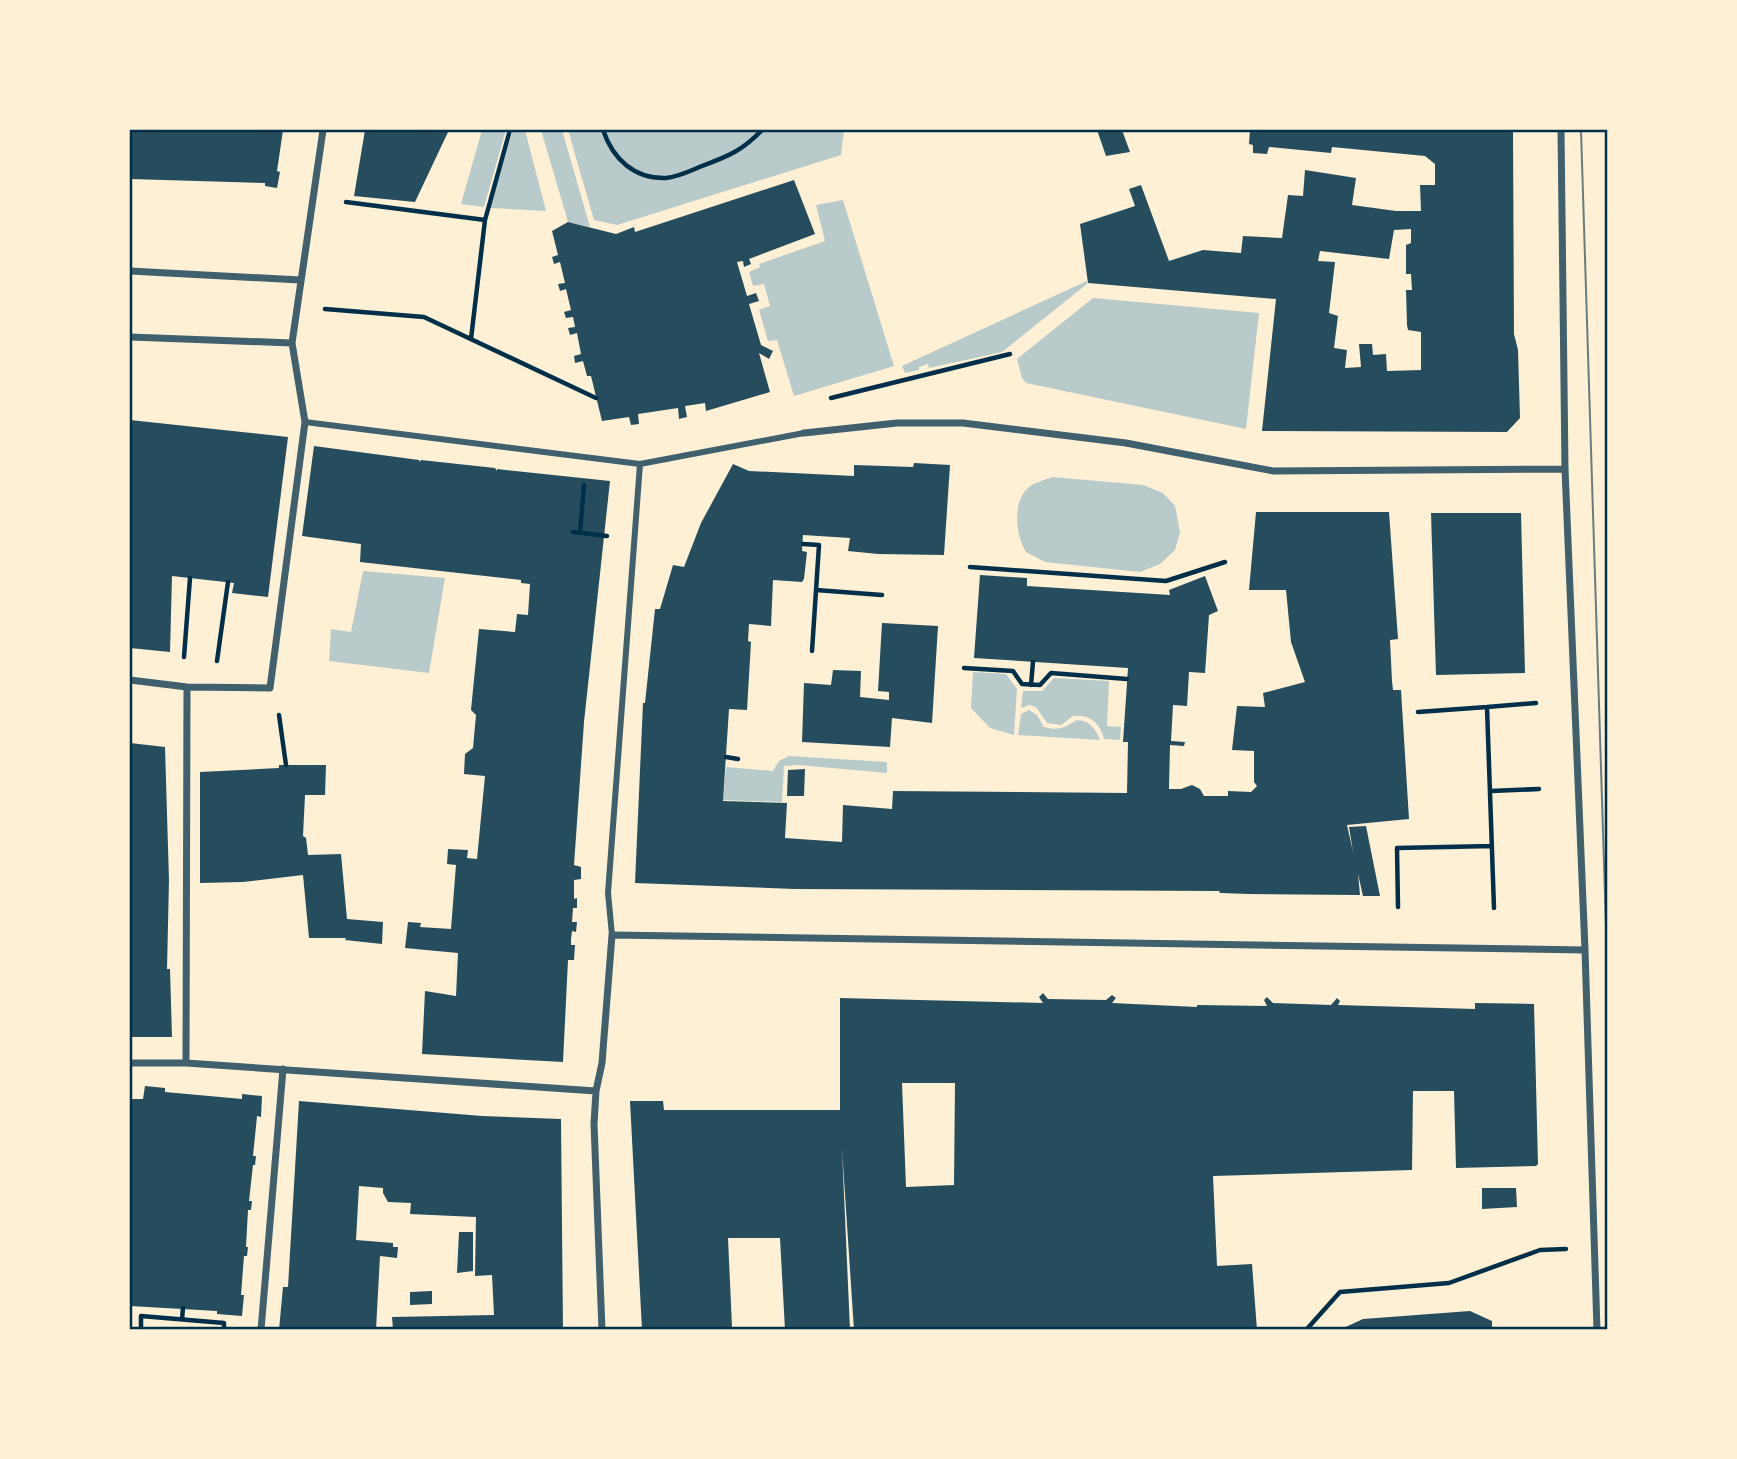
<svg xmlns="http://www.w3.org/2000/svg" width="1737" height="1459" font-family="'DM Sans',sans-serif">
	<rect width="100%" height="100%" fill="#fdf0d5"/>
	<path fill="#b9caca" d="M 482,130 L 506,130 L 484,207 L 461,204 Z
		M 513,130 L 525,130 L 546,211 L 490,208 Z
		M 541,130 L 562,130 L 590,227 L 568,222 Z
		M 568,130 L 844,130 L 841,155 L 617,225 L 594,220 Z
		M 843,200 L 894,366 L 794,396 L 777,340 L 768,341 L 759,310 L 770,306 L 764,284 L 753,286 L 749,272 L 760,267 L 759,264 L 825,241 L 816,205 Z
		M 1087,281 L 1087,284 L 1002,352 L 929,368 L 928,364 L 919,367 L 919,370 L 905,373 L 902,366 Z
		M 1093,298 L 1259,313 L 1246,429 L 1026,383 L 1022,378 L 1017,359 Z
		M 1052,477 L 1143,485 L 1163,493 L 1175,506 L 1180,532 L 1175,550 L 1160,564 L 1140,572 L 1045,562 L 1026,552 C 1016,536 1012,504 1027,489 C 1032,483 1045,480 1052,477 Z
		M 363,571 L 445,578 L 429,673 L 329,661 L 331,629 L 351,632 Z
		M 973,672 L 1006,674 L 1017,689 L 1014,735 L 990,728 L 971,708 Z
		M 1054,678 L 1109,681 L 1107,726 L 1121,727 L 1120,740 L 1104,739 C 1100,723 1090,714 1073,716 L 1061,725 L 1047,723 L 1036,707 L 1029,705 L 1021,708 L 1023,691 L 1042,691 Z
		M 1029,710 L 1037,715 L 1044,727 C 1059,731 1064,728 1077,720 C 1090,721 1095,728 1100,740 L 1018,735 L 1021,714 Z
		M 789,756 L 887,762 L 887,773 L 799,765 L 784,766 L 782,802 L 723,800 L 726,767 L 773,771 L 779,761 Z"/>
	<path fill="#264d5e" fill-rule="evenodd" d="M 130,130 L 283,130 L 277,171 L 280,172 L 277,188 L 265,186 L 265,183 L 130,179 Z
		M 365,130 L 449,130 L 415,202 L 354,196 Z
		M 1097,130 L 1122,130 L 1130,152 L 1106,156 Z
		M 1250,130 L 1513,130 L 1514,334 L 1518,350 L 1520,418 L 1507,432 L 1262,431 L 1276,299 L 1088,283 L 1080,224 L 1135,206 L 1129,189 L 1141,185 L 1169,261 L 1203,250 L 1241,253 L 1243,236 L 1282,238 L 1288,195 L 1303,196 L 1305,170 L 1356,178 L 1352,205 L 1396,211 L 1421,211 L 1420,185 L 1435,185 L 1435,164 L 1425,156 L 1332,147 L 1331,153 L 1269,147 L 1267,154 L 1253,153 L 1253,145 L 1249,144 ZM 1411,229 L 1411,243 L 1406,245 L 1406,274 L 1411,274 L 1412,290 L 1406,290 L 1407,325 L 1408,330 L 1421,332 L 1421,370 L 1387,371 L 1386,354 L 1373,355 L 1372,344 L 1359,344 L 1361,367 L 1345,368 L 1347,350 L 1334,348 L 1338,316 L 1329,313 L 1335,262 L 1318,261 L 1320,251 L 1389,259 L 1394,230 Z
		M 794,180 L 815,234 L 749,259 L 751,264 L 744,267 L 743,261 L 737,262 L 747,296 L 756,293 L 759,301 L 749,304 L 761,345 L 773,351 L 769,359 L 759,353 L 770,392 L 706,411 L 705,403 L 685,406 L 687,417 L 679,419 L 678,408 L 638,414 L 639,424 L 631,425 L 629,417 L 602,421 L 591,376 L 587,376 L 583,361 L 575,363 L 574,356 L 581,354 L 577,333 L 570,335 L 568,328 L 575,327 L 573,317 L 566,318 L 564,312 L 571,310 L 566,289 L 560,291 L 558,284 L 565,283 L 560,262 L 554,264 L 552,257 L 558,255 L 552,231 L 568,222 L 616,234 L 634,227 L 635,232 Z
		M 130,420 L 288,437 L 268,597 L 232,593 L 234,583 L 172,576 L 170,652 L 130,648 Z
		M 314,446 L 419,460 L 419,462 L 421,460 L 495,468 L 497,471 L 497,469 L 610,481 L 584,722 L 574,865 L 581,867 L 581,879 L 574,880 L 574,899 L 577,898 L 577,908 L 573,908 L 572,922 L 577,922 L 576,932 L 572,931 L 571,939 L 571,945 L 575,945 L 574,960 L 568,960 L 563,1062 L 422,1054 L 425,991 L 456,996 L 458,953 L 405,948 L 408,922 L 421,923 L 420,927 L 451,929 L 456,865 L 447,864 L 448,849 L 468,850 L 467,858 L 477,859 L 485,776 L 464,774 L 465,754 L 473,748 L 476,715 L 471,710 L 479,629 L 515,632 L 517,614 L 528,615 L 530,584 L 521,583 L 521,580 L 360,562 L 361,544 L 302,536 Z
		M 914,463 L 950,465 L 944,555 L 878,554 L 848,551 L 850,538 L 803,535 L 802,551 L 807,552 L 804,579 L 802,582 L 773,580 L 771,626 L 749,624 L 748,641 L 751,642 L 747,710 L 729,709 L 723,801 L 787,803 L 785,838 L 842,842 L 843,805 L 892,809 L 893,791 L 1127,793 L 1128,742 L 1123,742 L 1128,668 L 974,658 L 980,575 L 1027,578 L 1027,586 L 1170,595 L 1169,590 L 1205,576 L 1218,611 L 1209,615 L 1205,673 L 1189,672 L 1187,706 L 1173,705 L 1171,741 L 1185,742 L 1184,746 L 1170,745 L 1169,789 L 1181,789 L 1192,785 L 1200,789 L 1204,796 L 1228,796 L 1228,791 L 1251,792 L 1257,786 L 1254,782 L 1254,751 L 1232,750 L 1237,706 L 1265,707 L 1263,693 L 1305,682 L 1291,642 L 1286,590 L 1249,590 L 1256,512 L 1389,512 L 1398,639 L 1390,640 L 1392,681 L 1393,690 L 1401,690 L 1409,819 L 1347,825 L 1353,852 L 1349,827 L 1366,826 L 1380,896 L 1363,896 L 1358,874 L 1360,895 L 1249,894 L 1220,893 L 1219,891 L 795,889 L 635,883 L 643,703 L 645,703 L 655,609 L 660,609 L 673,565 L 684,567 L 701,523 L 733,464 L 749,471 L 854,476 L 854,465 L 913,467 Z
		M 1431,513 L 1521,513 L 1525,673 L 1436,675 Z
		M 882,623 L 938,626 L 932,723 L 892,718 L 890,747 L 802,742 L 804,683 L 831,685 L 833,670 L 861,671 L 860,697 L 889,700 L 889,692 L 878,691 Z
		M 130,743 L 165,747 L 169,880 L 167,969 L 170,969 L 172,1037 L 130,1037 Z
		M 279,765 L 326,765 L 325,795 L 305,795 L 303,836 L 306,838 L 308,855 L 341,854 L 347,919 L 383,922 L 382,944 L 345,940 L 346,938 L 309,938 L 303,875 L 243,882 L 200,883 L 200,772 L 279,768 Z
		M 805,769 L 804,796 L 787,796 L 788,770 Z
		M 1043,993 L 1048,999 L 1106,1000 L 1112,995 L 1116,998 L 1112,1003 L 1197,1007 L 1197,1005 L 1267,1006 L 1264,1000 L 1267,997 L 1273,1003 L 1331,1005 L 1337,998 L 1340,1001 L 1338,1005 L 1475,1009 L 1475,1003 L 1534,1004 L 1538,1164 L 1536,1166 L 1456,1168 L 1454,1091 L 1413,1091 L 1412,1170 L 1213,1176 L 1217,1266 L 1252,1264 L 1257,1330 L 854,1330 L 842,1149 L 850,1330 L 785,1330 L 780,1238 L 728,1238 L 732,1327 L 715,1327 L 715,1330 L 642,1330 L 630,1101 L 663,1101 L 664,1110 L 840,1110 L 840,998 L 1043,1003 L 1039,997 ZM 902,1083 L 955,1083 L 954,1185 L 906,1187 Z
		M 145,1086 L 165,1088 L 165,1092 L 242,1099 L 242,1094 L 262,1096 L 261,1117 L 257,1116 L 253,1156 L 256,1156 L 255,1165 L 253,1165 L 249,1201 L 252,1201 L 251,1210 L 248,1210 L 246,1247 L 248,1247 L 247,1256 L 244,1256 L 241,1295 L 244,1295 L 242,1316 L 217,1314 L 217,1311 L 130,1306 L 130,1099 L 143,1099 Z
		M 299,1101 L 482,1116 L 561,1119 L 563,1330 L 393,1330 L 392,1317 L 494,1315 L 492,1275 L 475,1276 L 476,1217 L 410,1214 L 411,1203 L 388,1202 L 383,1193 L 383,1188 L 359,1186 L 356,1240 L 393,1243 L 393,1247 L 398,1247 L 397,1258 L 380,1256 L 376,1330 L 279,1330 L 283,1287 L 288,1287 Z
		M 1482,1188 L 1516,1188 L 1517,1207 L 1482,1209 Z
		M 459,1232 L 473,1232 L 473,1271 L 457,1273 Z
		M 432,1291 L 432,1304 L 410,1305 L 410,1292 Z
		M 1470,1311 L 1492,1321 L 1492,1330 L 1339,1330 L 1363,1319 Z"/>
	<g fill="none" stroke-linecap="round" stroke-linejoin="round">
		<path stroke="#003049" stroke-width="4.5" d="M 603,130 C 613,159 634,179 666,178 C 678,177 692,170 702,166 C 729,156 743,150 762,130
			M 346,202 L 485,220 L 471,339
			M 485,220 L 510,130
			M 325,309 L 424,317 L 596,398
			M 831,398 L 1010,354
			M 573,532 L 607,536
			M 580,533 L 584,485
			M 803,544 L 819,545 L 812,651
			M 970,567 L 1166,581 L 1225,562
			M 816,590 L 882,595
			M 184,657 L 190,578
			M 217,661 L 228,582
			M 964,668 L 1013,671 L 1022,684 L 1040,685 L 1051,673 L 1127,679
			M 1031,685 L 1033,662
			M 1418,712 L 1487,707
			M 279,715 L 286,765
			M 726,757 L 738,759
			M 1491,791 L 1539,789
			M 1398,907 L 1397,848 L 1492,846
			M 1494,908 L 1487,707 L 1536,703
			M 182,1319 L 183,1308
			M 141,1330 L 141,1316 L 224,1323 L 224,1330
			M 1306,1330 L 1340,1292 L 1449,1283 L 1540,1250 L 1566,1249"/>
		<path stroke="#3f606c" stroke-width="6" d="M 305,422 L 640,464 L 804,433
			M 612,935 L 608,893 L 640,464"/>
		<path stroke="#3f606c" stroke-width="7" d="M 1561,130 L 1565,469 L 1585,950 L 1597,1330
			M 130,271 L 300,280
			M 130,337 L 292,343 L 323,130
			M 804,433 L 897,423 L 963,423 L 1126,443 L 1273,471 L 1565,469
			M 130,680 L 187,687 L 270,688 L 305,422 L 292,343
			M 130,1063 L 186,1063 L 596,1091
			M 186,1063 L 187,687
			M 261,1330 L 283,1069
			M 602,1330 L 594,1124 L 596,1091 L 602,1063 L 612,935 L 1585,950"/>
		<path stroke="#657d81" stroke-width="2" d="M 1581,130 L 1608,991"/>
	</g>
	<rect width="1737" height="1459" fill="none" stroke="#fdf0d5" stroke-width="262"/>
	<rect x="131" y="131" width="1475" height="1197" fill="none" stroke="#003049" stroke-width="2.5"/>
</svg>
